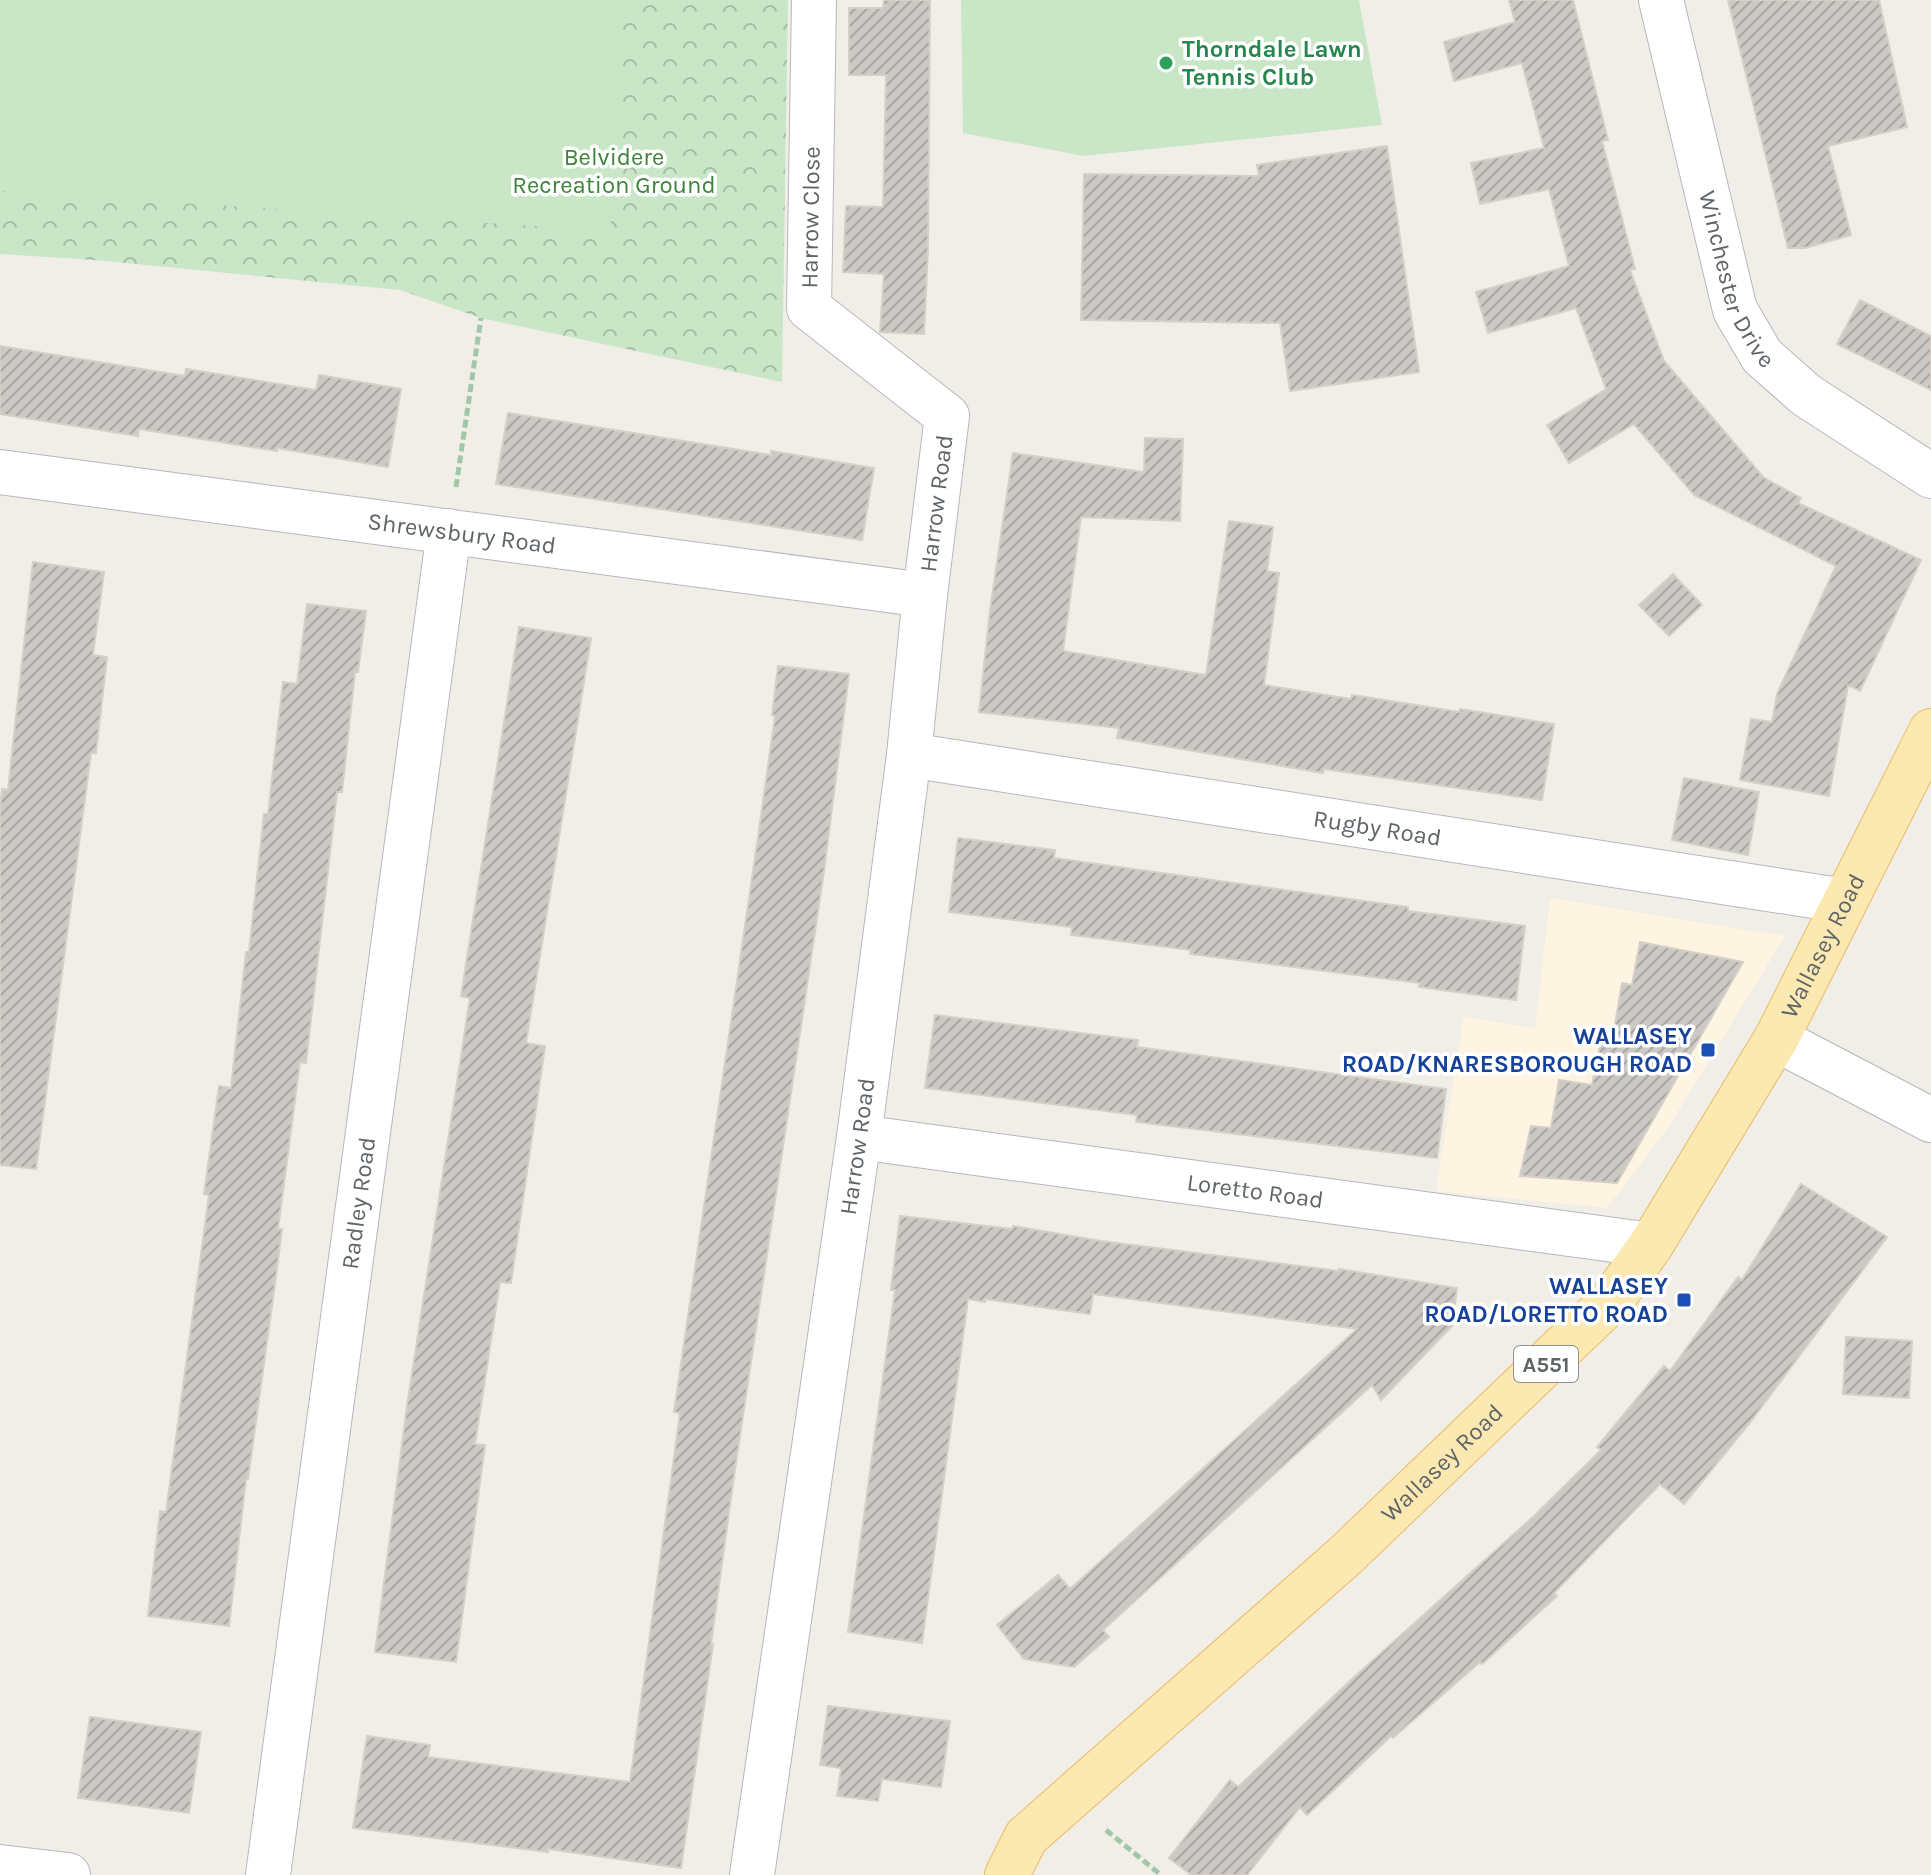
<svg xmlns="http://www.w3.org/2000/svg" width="1931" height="1875" font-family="Karla,sans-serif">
	<defs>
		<pattern id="forest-crowns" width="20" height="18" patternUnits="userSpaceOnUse" patternTransform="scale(2)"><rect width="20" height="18" fill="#c9e6c6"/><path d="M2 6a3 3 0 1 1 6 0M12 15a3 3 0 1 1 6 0" fill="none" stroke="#a6bea5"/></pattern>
		<pattern id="building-hatch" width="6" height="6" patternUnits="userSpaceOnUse" patternTransform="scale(2)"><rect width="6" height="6" fill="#ccc9c5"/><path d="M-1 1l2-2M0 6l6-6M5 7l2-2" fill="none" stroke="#a9a7a4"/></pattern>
	</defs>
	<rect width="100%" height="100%" fill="#f1eee8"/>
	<path fill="#fdf4e1" d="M 1550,898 L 1785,936 L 1668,1128 L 1607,1208 L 1436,1191 L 1464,1016 L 1535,1029 Z"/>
	<path fill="url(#forest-crowns)" d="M 0,0 L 788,0 L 782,382 L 481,318 L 400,290 L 95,260 L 0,254 Z"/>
	<path fill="#c9e6c6" d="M 0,0 L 625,0 L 610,231 L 0,191 Z
		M 961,0 L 1359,0 L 1382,125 L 1084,156 L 963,133 Z"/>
	<path fill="url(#building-hatch)" stroke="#d5cfc7" stroke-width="2" d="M 884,0 L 930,0 L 928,249 L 924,334 L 880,332 L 884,274 L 843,272 L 846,206 L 883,207 L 886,75 L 849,75 L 849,8 L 883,8 Z
		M 1509,0 L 1573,0 L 1608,140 L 1602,141 L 1635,269 L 1630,270 L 1664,361 L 1764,478 L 1801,498 L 1798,503 L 1921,560 L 1860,691 L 1848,685 L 1829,796 L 1740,780 L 1751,719 L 1772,722 L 1777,694 L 1836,566 L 1694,495 L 1634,424 L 1569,463 L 1547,425 L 1606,389 L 1576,308 L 1488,333 L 1476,292 L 1569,266 L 1549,189 L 1480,204 L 1471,163 L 1544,148 L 1522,63 L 1454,81 L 1444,42 L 1515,22 Z
		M 1728,0 L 1879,0 L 1907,127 L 1828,146 L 1851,235 L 1805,248 L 1788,248 Z
		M 1387,146 L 1419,372 L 1290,391 L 1280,323 L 1081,320 L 1084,174 L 1259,176 L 1257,165 Z
		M 1860,300 L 1931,336 L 1931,390 L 1837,344 Z
		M 0,346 L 185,376 L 186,369 L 316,390 L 319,375 L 401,389 L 388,467 L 277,448 L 277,451 L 139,429 L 138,436 L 0,414 Z
		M 508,413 L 771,455 L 771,451 L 874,468 L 862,540 L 496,484 Z
		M 1145,438 L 1183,439 L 1180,521 L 1081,517 L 1063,651 L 1206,675 L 1229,521 L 1273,527 L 1267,571 L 1279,573 L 1264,685 L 1351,699 L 1352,695 L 1460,712 L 1460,709 L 1554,724 L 1542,800 L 1324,769 L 1323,773 L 1117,738 L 1119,728 L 979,712 L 990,610 L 1013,453 L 1144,472 Z
		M 33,562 L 104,572 L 93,655 L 107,657 L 96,753 L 91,753 L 36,1169 L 0,1165 L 0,810 L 2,789 L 8,790 Z
		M 1673,574 L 1702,605 L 1669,636 L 1639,605 Z
		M 307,604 L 366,611 L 358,672 L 355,672 L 342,792 L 337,792 L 306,1063 L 300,1062 L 278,1229 L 282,1229 L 275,1284 L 248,1479 L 246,1479 L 229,1626 L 148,1616 L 160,1511 L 166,1512 L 209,1195 L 204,1194 L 219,1086 L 231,1088 L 246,952 L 249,952 L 264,814 L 268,814 L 283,682 L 297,684 Z
		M 519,627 L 591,638 L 526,1043 L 545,1046 L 511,1283 L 500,1282 L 475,1444 L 485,1445 L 456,1662 L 375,1652 L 407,1406 L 470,998 L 461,996 Z
		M 778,666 L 849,674 L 824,871 L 733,1483 L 711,1644 L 713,1644 L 681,1868 L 548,1849 L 548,1852 L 353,1828 L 367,1736 L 430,1745 L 428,1757 L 630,1782 L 680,1413 L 674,1412 L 759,830 L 775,716 L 772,715 Z
		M 1684,778 L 1759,792 L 1748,855 L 1672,840 Z
		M 958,838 L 1055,850 L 1054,858 L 1408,907 L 1408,911 L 1525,926 L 1516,1000 L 1419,987 L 1420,983 L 1190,954 L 1191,950 L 1071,935 L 1072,927 L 949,912 Z
		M 1640,942 L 1743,962 L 1617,1183 L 1520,1176 L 1531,1126 L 1551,1128 L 1559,1080 L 1592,1085 L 1602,1035 L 1613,1036 L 1622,983 L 1632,985 Z
		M 935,1015 L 1138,1040 L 1137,1047 L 1446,1089 L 1437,1158 L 1136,1122 L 1137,1115 L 925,1088 Z
		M 1801,1184 L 1887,1237 L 1752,1420 L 1684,1504 L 1660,1484 L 1554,1593 L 1557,1596 L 1482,1664 L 1480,1662 L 1393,1738 L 1391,1736 L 1307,1815 L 1300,1807 L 1247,1875 L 1191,1875 L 1169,1858 L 1230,1780 L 1238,1787 L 1352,1679 L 1534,1516 L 1601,1450 L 1597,1447 L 1630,1407 L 1664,1366 L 1670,1371 L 1738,1277 L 1742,1280 Z
		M 900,1216 L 1012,1229 L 1013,1226 L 1101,1241 L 1339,1271 L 1339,1269 L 1457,1288 L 1452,1326 L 1381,1400 L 1372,1385 L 1103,1630 L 1109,1637 L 1074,1667 L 1024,1659 L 997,1625 L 1058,1575 L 1070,1589 L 1357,1329 L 1093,1294 L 1090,1314 L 985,1299 L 985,1302 L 968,1299 L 922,1643 L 848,1632 L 895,1290 L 891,1290 Z
		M 1846,1337 L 1912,1341 L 1909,1398 L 1843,1394 Z
		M 828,1706 L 950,1721 L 941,1787 L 882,1779 L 878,1801 L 837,1796 L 841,1768 L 820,1765 Z
		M 90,1717 L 201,1732 L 189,1813 L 78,1798 Z"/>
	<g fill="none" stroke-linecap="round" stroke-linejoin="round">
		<g stroke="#b5b8bc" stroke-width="46">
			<g id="minor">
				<path id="s1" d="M 1661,0 L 1735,310 L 1762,356 L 1806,395 L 1931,476"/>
				<path id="s2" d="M 0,472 L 925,595"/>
				<path id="s3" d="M 909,755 L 1845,901"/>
				<path d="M 1776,1039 L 1931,1120"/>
				<path id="s4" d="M 859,1137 L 1651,1245"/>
				<path d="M 0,1867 L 68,1875"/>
				<path id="s5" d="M 268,1875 L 449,531"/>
				<path id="s6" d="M 752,1875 L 859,1137 L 909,755 L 925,595 L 947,416 L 809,308 L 814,0"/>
			</g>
		</g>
		<g stroke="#ecba66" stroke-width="46">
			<g id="major">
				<path id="s7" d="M 1007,1875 L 1026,1837 L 1346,1555 L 1612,1300 L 1651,1245 L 1776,1039 L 1931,731"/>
			</g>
		</g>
		<path stroke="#a0c8a8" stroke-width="5" stroke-dasharray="8 4" stroke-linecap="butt" d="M 456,487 L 481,318
			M 1106,1830 L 1161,1875"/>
		<use href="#minor" stroke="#fff" stroke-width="44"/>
		<use href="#major" stroke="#fce9b2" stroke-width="44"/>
	</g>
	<circle fill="#2e9e5b" stroke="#fff" stroke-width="3" cx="1166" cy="63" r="8"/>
	<g fill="#1a4fb4" stroke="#fff" stroke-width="3">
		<rect x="1700" y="1042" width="16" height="16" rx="4"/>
		<rect x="1676" y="1292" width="16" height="16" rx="4"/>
	</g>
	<g text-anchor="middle" stroke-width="7" stroke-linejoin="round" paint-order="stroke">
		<rect fill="#fff" stroke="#8f9295" stroke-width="2" x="1514" y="1346" width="64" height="36" rx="6"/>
		<g font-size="22" font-weight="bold" fill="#5f6468">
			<text x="1546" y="1372">A551</text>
		</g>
		<g font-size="24" font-weight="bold" fill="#27864d" stroke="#fff" text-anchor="start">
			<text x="1182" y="57">Thorndale Lawn<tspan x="1182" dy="28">Tennis Club</tspan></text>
		</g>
		<g font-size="24" fill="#3d843a" stroke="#fff">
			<text x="614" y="165">Belvidere<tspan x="614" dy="28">Recreation Ground</tspan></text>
		</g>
		<g font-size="24" fill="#5f6468" stroke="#fff">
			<text dy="8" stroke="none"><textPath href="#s6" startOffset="1738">Harrow Close</textPath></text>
			<text dy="8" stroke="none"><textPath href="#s1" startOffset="290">Winchester Drive</textPath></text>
			<text dy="8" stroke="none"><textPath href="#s6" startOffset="1384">Harrow Road</textPath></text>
			<text dy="8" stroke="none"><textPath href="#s2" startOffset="466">Shrewsbury Road</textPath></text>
			<text dy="8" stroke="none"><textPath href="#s3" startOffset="474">Rugby Road</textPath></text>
			<text dy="8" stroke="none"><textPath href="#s7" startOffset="1250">Wallasey Road</textPath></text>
			<text dy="8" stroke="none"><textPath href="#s6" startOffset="736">Harrow Road</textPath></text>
			<text dy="8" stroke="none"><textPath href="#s4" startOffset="400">Loretto Road</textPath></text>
			<text dy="8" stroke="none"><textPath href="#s5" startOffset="678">Radley Road</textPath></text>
			<text dy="8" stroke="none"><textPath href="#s7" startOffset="602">Wallasey Road</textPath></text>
		</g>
		<g font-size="24" font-weight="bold" fill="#164399" stroke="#fff" text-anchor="end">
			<text x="1692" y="1044">WALLASEY<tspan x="1692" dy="28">ROAD/KNARESBOROUGH ROAD</tspan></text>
			<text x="1668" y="1294">WALLASEY<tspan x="1668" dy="28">ROAD/LORETTO ROAD</tspan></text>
		</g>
	</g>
</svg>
